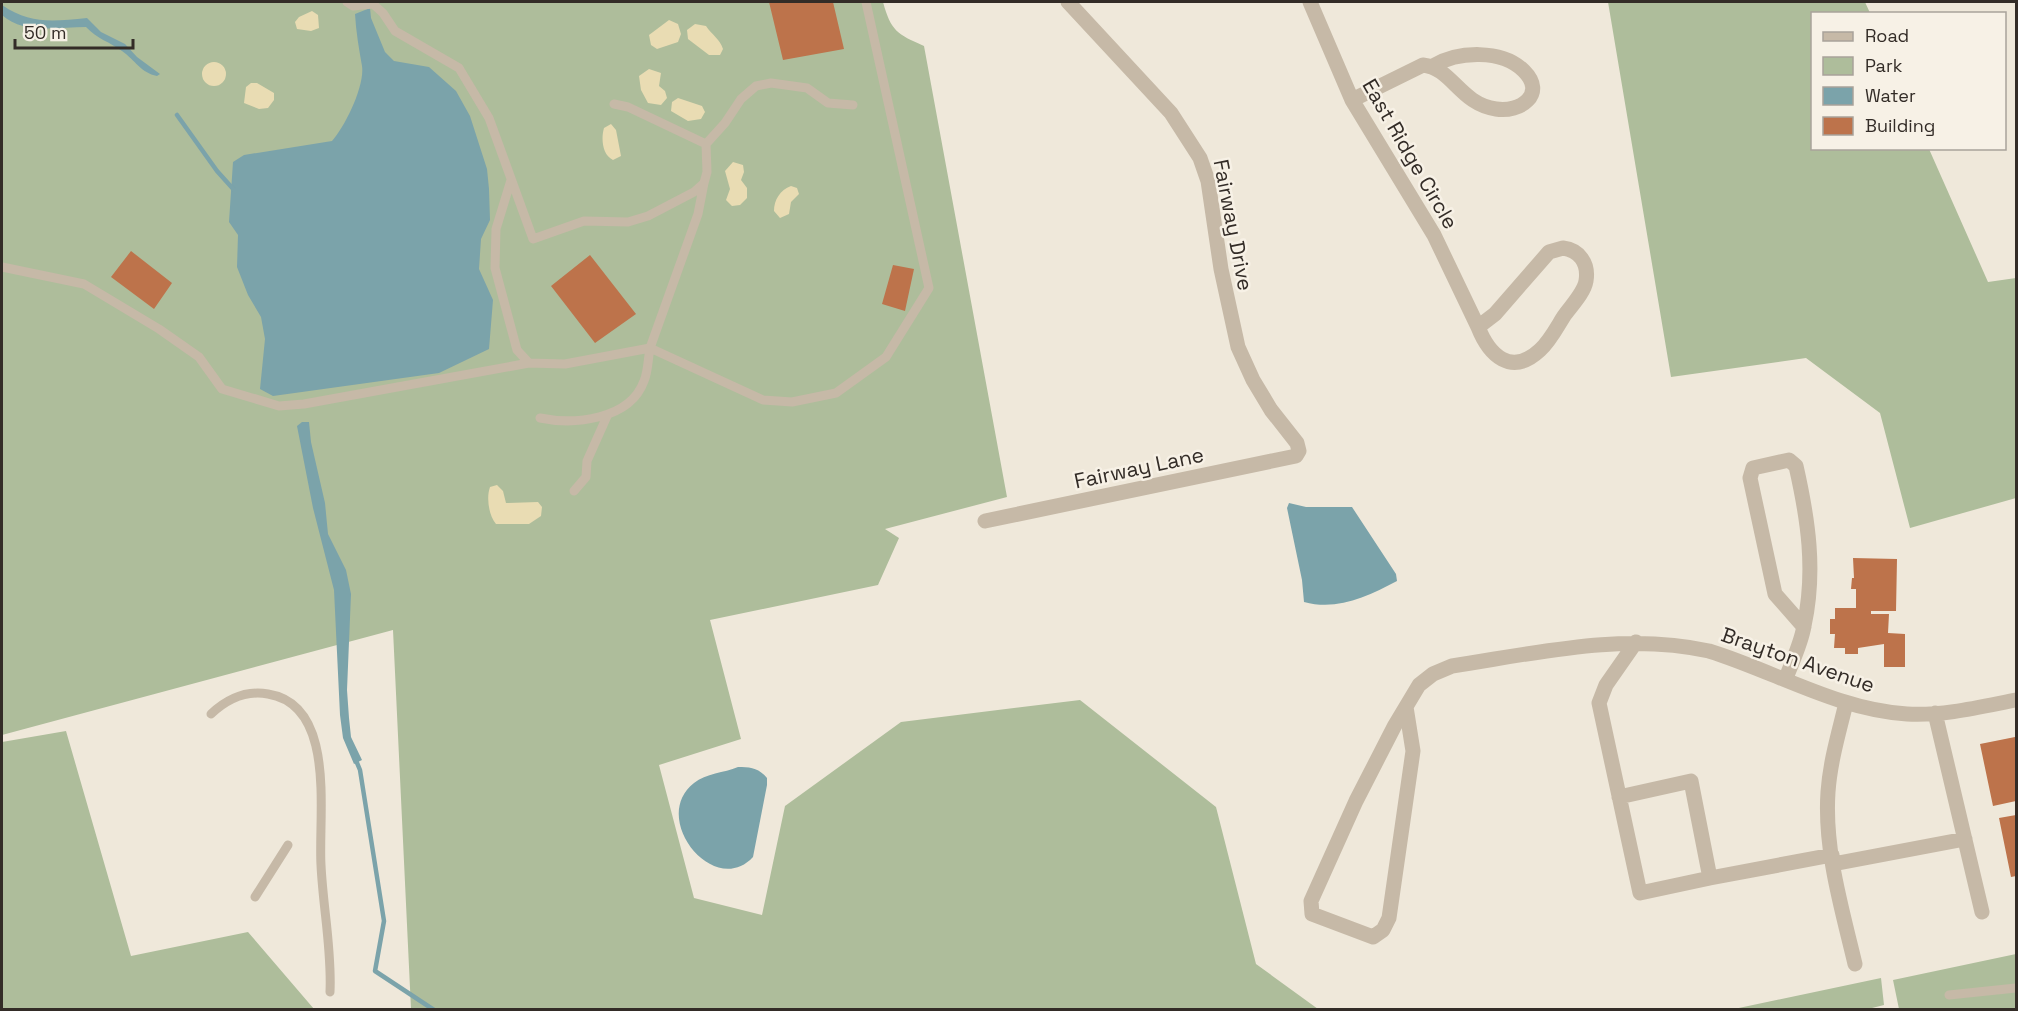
<svg xmlns="http://www.w3.org/2000/svg" width="2018" height="1011" font-family="'Space Grotesk',sans-serif">
	<rect width="100%" height="100%" fill="#efe8da"/>
	<path fill="#aebd9b" d="M 2,2 L 883,2 C 891,31 897,34 924,46 L 1007,497 L 885,529 L 899,538 L 878,585 L 710,620 L 741,739 L 659,765 L 694,898 L 762,915 L 785,806 L 901,722 L 1080,700 L 1216,807 L 1256,964 L 1318,1009 L 411,1009 L 393,630 L 2,735 Z
		M 1608,2 L 1865,2 L 1870,13 L 1812,14 L 1812,148 L 1929,149 L 1988,282 L 2016,278 L 2016,498 L 1910,528 L 1880,413 L 1806,358 L 1671,377 Z
		M 66,731 L 131,956 L 248,932 L 314,1009 L 2,1009 L 2,742 Z
		M 2016,954 L 2016,1009 L 1899,1009 L 1893,980 Z
		M 1881,978 L 1884,1005 L 1868,1009 L 1734,1009 Z"/>
	<path fill="#e9dcb3" d="M 312,11 L 318,15 L 319,28 L 311,31 L 297,29 L 295,22 L 299,17 Z
		M 669,20 L 678,24 L 681,34 L 678,42 L 657,49 L 651,45 L 649,35 Z
		M 695,24 L 706,26 C 712,35 720,39 723,49 L 720,55 L 709,55 L 688,39 L 687,30 Z
		M202 74a12 12 0 1 1 24 0a12 12 0 1 1-24 0Z
		M 649,69 L 661,73 L 659,86 L 665,91 L 667,98 L 661,105 L 648,103 L 641,90 L 639,76 Z
		M 251,83 L 257,83 L 274,93 L 274,100 L 268,108 L 259,109 L 244,103 L 246,87 Z
		M 678,98 L 702,106 L 705,112 L 701,119 L 688,121 L 671,111 L 672,102 Z
		M 611,124 L 616,130 L 621,156 L 613,160 C 602,155 601,138 604,128 Z
		M 733,162 L 743,165 L 744,172 L 741,180 L 747,188 L 747,198 L 740,205 L 732,206 L 726,200 L 730,189 L 725,171 Z
		M 791,186 L 797,188 L 799,194 L 791,202 L 789,214 L 780,218 L 774,211 C 774,200 780,190 791,186 Z
		M 497,485 L 503,491 L 506,503 L 538,502 L 542,507 L 541,516 L 529,524 L 496,524 C 489,516 486,498 490,487 Z"/>
	<path fill="#7ba3aa" d="M 2,5 C 31,25 54,21 87,18 L 101,32 L 125,44 L 137,57 L 160,74 L 157,76 C 141,73 135,60 122,51 C 110,42 97,39 86,27 C 59,27 24,35 2,15 Z
		M 370,8 L 371,18 L 385,52 L 394,61 L 429,67 L 456,91 L 470,116 L 487,169 L 489,189 L 490,220 L 481,239 L 479,269 L 493,300 L 489,349 L 439,373 L 273,396 L 260,389 L 265,339 L 261,317 L 248,295 L 237,267 L 238,235 L 229,222 L 233,162 L 244,155 L 332,141 C 345,127 365,86 362,66 C 359,49 356,32 355,14 Z
		M 302,422 L 309,422 L 311,442 L 325,503 L 328,534 L 346,570 L 351,594 L 347,690 L 349,718 L 351,737 L 362,760 L 354,764 L 343,738 L 340,715 L 334,590 L 313,508 L 297,426 Z
		M 1289,503 L 1306,507 L 1352,507 L 1396,574 L 1397,581 C 1367,597 1337,611 1304,602 L 1302,580 L 1287,508 Z
		M 738,767 C 750,767 759,768 767,778 L 767,785 L 753,857 C 714,899 649,818 694,783 C 706,773 724,773 738,767 Z"/>
	<g fill="none" stroke-linecap="round" stroke-linejoin="round">
		<path stroke="#7ba3aa" stroke-width="4.5" d="M 177,115 L 217,171 L 235,191
			M 355,758 L 360,770 L 384,921 L 375,971 L 434,1010"/>
	</g>
	<path fill="#bd734b" d="M 769,2 L 833,2 L 844,49 L 783,60 Z
		M 131,251 L 172,283 L 154,309 L 111,277 Z
		M 590,255 L 636,314 L 595,343 L 551,286 Z
		M 893,265 L 914,269 L 905,311 L 882,304 Z
		M 1853,558 L 1897,559 L 1896,611 L 1871,611 L 1871,614 L 1889,614 L 1888,633 L 1905,634 L 1905,667 L 1884,667 L 1884,644 L 1858,648 L 1858,654 L 1845,654 L 1845,648 L 1834,648 L 1835,634 L 1830,634 L 1830,619 L 1835,619 L 1835,608 L 1856,608 L 1856,589 L 1851,589 L 1852,578 L 1854,578 Z
		M 2015,737 L 2016,801 L 1993,806 L 1980,744 Z
		M 2016,815 L 2016,876 L 2011,877 L 1999,818 Z"/>
	<g fill="none" stroke-linecap="round" stroke-linejoin="round">
		<path stroke="#c6b9a7" stroke-width="9" d="M 347,2 L 353,6 L 373,4 L 383,13 L 395,31 L 459,68 L 489,118 L 533,239 L 584,221 L 628,222 L 648,216 L 694,192 L 704,183 L 707,172 L 706,144 L 628,107 L 614,104
			M 706,144 L 725,123 L 741,99 L 756,86 L 771,83 L 807,88 L 828,103 L 853,105
			M 511,180 L 496,229 L 495,268 L 517,350 L 529,363 L 565,364 L 650,348 C 648,359 648,372 644,381 C 630,420 574,425 540,418
			M 704,183 L 698,214 L 650,348 L 763,400 L 792,402 L 836,393 L 886,357 L 929,288 L 866,2
			M 2,267 L 84,284 L 159,329 L 199,357 L 222,389 L 279,406 L 304,404 L 529,363
			M 574,491 L 586,477 L 587,461 L 608,414
			M 211,714 C 227,699 246,690 268,694 C 337,705 318,815 321,865 C 323,908 332,950 330,992
			M 255,897 L 288,845
			M 1949,995 L 2016,988"/>
		<path stroke="#c6b9a7" stroke-width="15" d="M 1310,2 L 1352,100 L 1434,235 L 1478,327
			M 1352,100 L 1423,65 C 1452,68 1460,104 1496,109 C 1520,113 1547,94 1524,71 C 1502,49 1458,51 1433,66
			M 1563,248 C 1579,250 1589,263 1586,281 C 1584,293 1571,306 1564,316 C 1557,327 1550,341 1540,350 C 1511,377 1489,355 1478,327 L 1495,314 L 1549,252 Z
			M 985,521 L 1296,456 L 1299,451 L 1297,443 L 1271,410 L 1253,380 L 1238,347 L 1221,269 L 1208,181 L 1200,158 L 1171,113 L 1068,2
			M 1786,678 C 1792,662 1801,644 1804,626 C 1816,571 1808,519 1796,466 L 1789,460 L 1753,468 L 1750,478 L 1775,594 L 1804,627
			M 1846,703 C 1839,732 1830,762 1828,792 C 1824,850 1842,909 1855,964
			M 1406,707 L 1413,751 L 1389,918 L 1383,930 L 1373,937 L 1312,914 L 1311,901 L 1356,801 L 1395,725 L 1419,685 L 1433,674 L 1452,666 C 1537,653 1624,632 1709,651 C 1774,671 1838,710 1907,714 C 1944,716 1980,707 2016,700
			M 1935,713 L 1982,912
			M 1619,797 L 1691,781 L 1710,878 L 1640,893 L 1599,703 L 1606,685 L 1636,642
			M 1833,864 L 1965,839
			M 1710,878 L 1832,855"/>
	</g>
	<g text-anchor="middle" stroke-width="5" stroke-linejoin="round" paint-order="stroke">
		<g font-size="21" fill="#332c27" stroke="#f7f1e6">
			<text transform="translate(1410 154) rotate(60)" y="7">East Ridge Circle</text>
			<text transform="translate(1233 225) rotate(79)" y="7">Fairway Drive</text>
			<text transform="translate(1139 468) rotate(-12)" y="7">Fairway Lane</text>
			<text transform="translate(1798 660) rotate(19)" y="7">Brayton Avenue</text>
		</g>
	</g>
	<rect width="2018" height="1011" fill="none" stroke="#332c27" stroke-width="6"/>
	<rect x="1811" y="12" width="195" height="138" fill="#f7f1e6" stroke="#a9a29a" stroke-width="1.5"/>
	<rect x="1823" y="32" width="30" height="9" fill="#c6b9a7" stroke="#a9a29a" stroke-width="1.5"/>
	<text x="1865" y="42" font-size="18" fill="#332c27">Road</text>
	<rect x="1823" y="57" width="30" height="18" fill="#aebd9b" stroke="#a9a29a" stroke-width="1.5"/>
	<text x="1865" y="72" font-size="18" fill="#332c27">Park</text>
	<rect x="1823" y="87" width="30" height="18" fill="#7ba3aa" stroke="#a9a29a" stroke-width="1.5"/>
	<text x="1865" y="102" font-size="18" fill="#332c27">Water</text>
	<rect x="1823" y="117" width="30" height="18" fill="#bd734b" stroke="#a9a29a" stroke-width="1.5"/>
	<text x="1865" y="132" font-size="18" fill="#332c27">Building</text>
	<path d="M15 39v9h118v-9" fill="none" stroke="#332c27" stroke-width="3"/>
	<text x="24" y="39" font-size="18" fill="#332c27" stroke="#f7f1e6" stroke-width="4.5" paint-order="stroke">50 m</text>
</svg>
